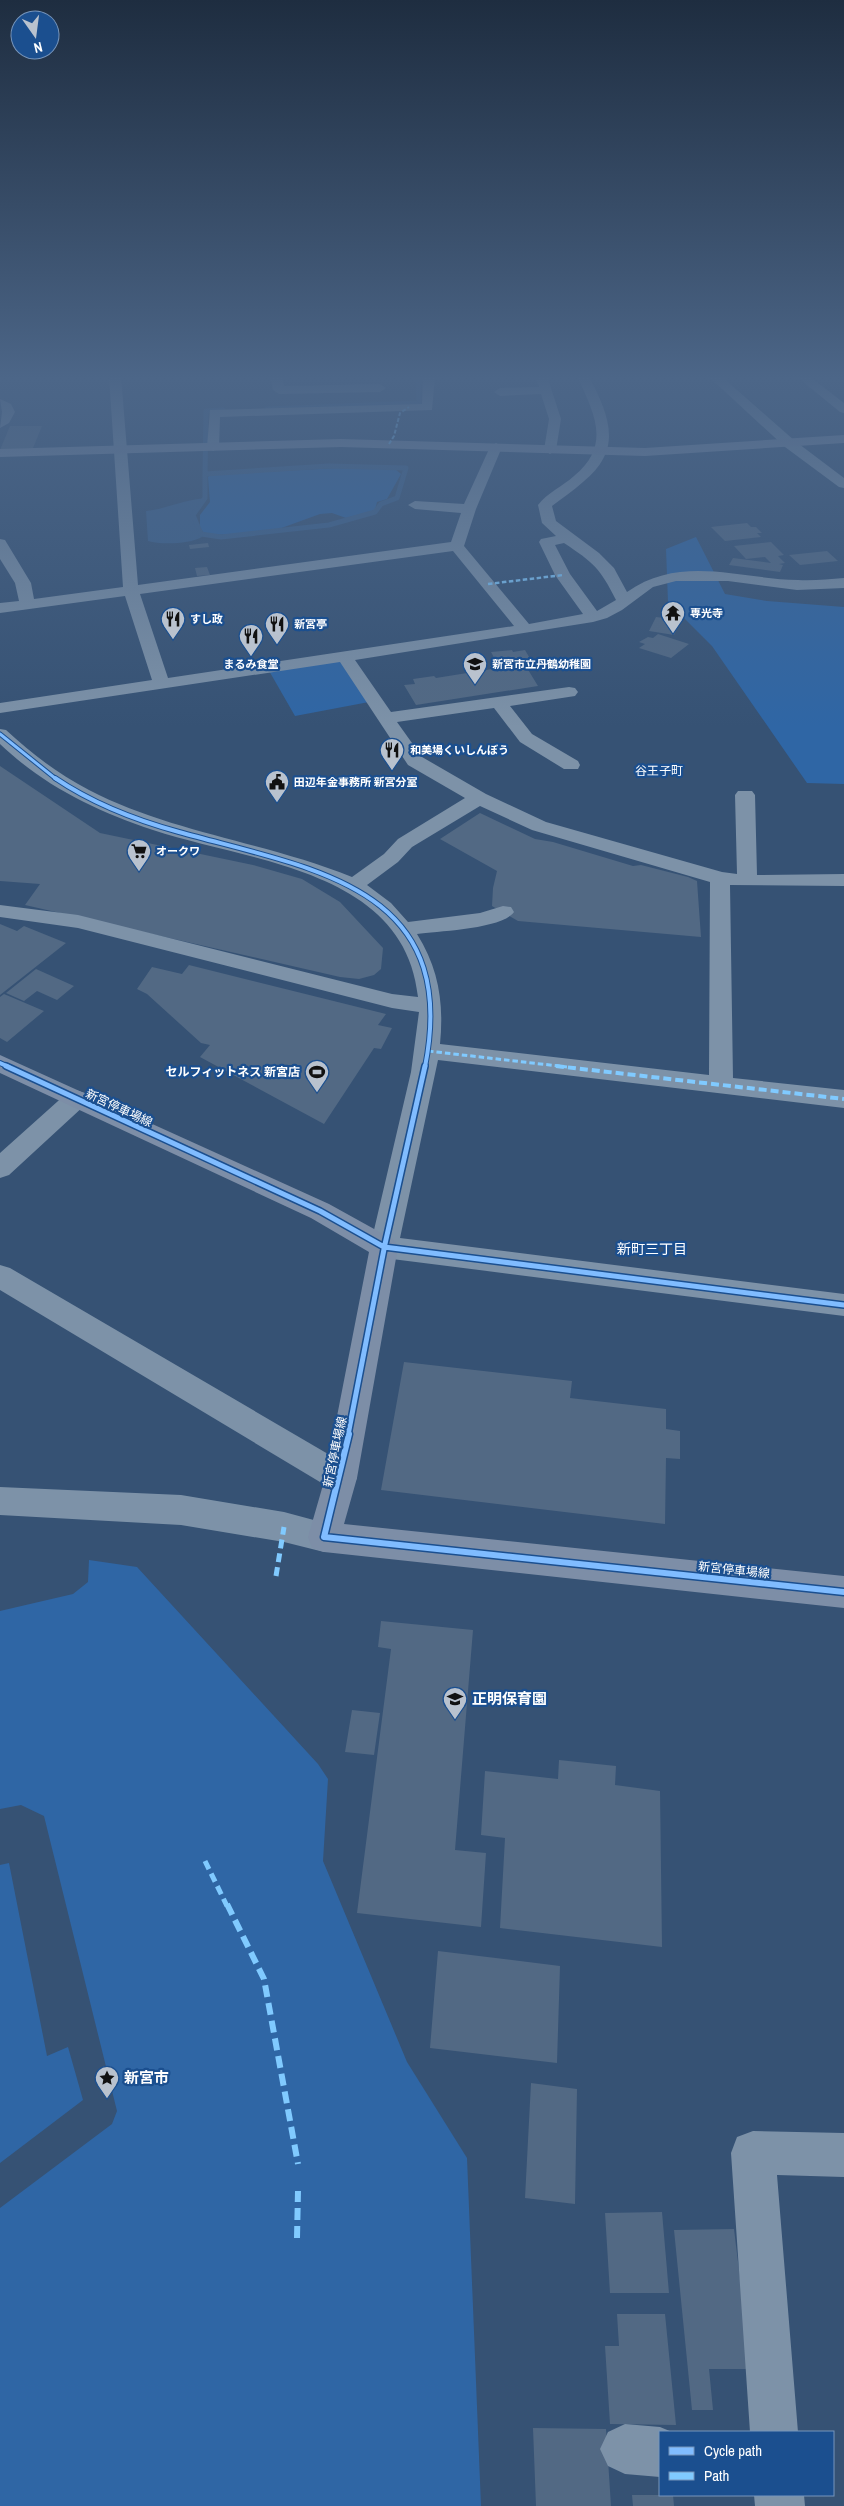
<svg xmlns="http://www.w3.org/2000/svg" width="844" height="2506" font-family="'Archivo Narrow','Noto Sans JP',sans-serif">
	<rect width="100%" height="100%" fill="#365274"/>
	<path fill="#2f66a5" d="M 356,467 L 395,469 L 401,474 L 387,499 L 377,502 L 375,510 L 346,518 L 332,513 L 320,514 L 276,530 L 240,534 L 209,535 L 203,532 L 200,527 L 200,515 L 210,502 L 208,477 L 210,475 Z
		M 696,537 L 725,594 L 767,601 L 844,607 L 844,784 L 807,783 L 712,646 L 668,602 L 666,549 Z
		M 341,658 L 369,702 L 295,716 L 268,669 Z
		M 89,1560 L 137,1567 L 318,1764 L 328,1779 L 323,1861 L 407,2062 L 467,2158 L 481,2506 L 0,2506 L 0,2208 L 112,2124 L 117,2111 L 44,1816 L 21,1805 L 0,1809 L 0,1611 L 73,1594 L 88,1582 Z
		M 9,1863 L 47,2056 L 68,2047 L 83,2100 L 0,2163 L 0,1865 Z"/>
	<path fill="#3b618d" d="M 205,498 L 193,515 L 202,537 C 190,544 161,545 148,541 L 146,511 C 166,509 183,500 205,498 Z"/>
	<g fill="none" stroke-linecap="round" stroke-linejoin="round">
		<path stroke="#3b618d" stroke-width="5" d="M 267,409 L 419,403 L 418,376
			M 328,466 L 406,468 L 397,498 L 381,504 L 375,512 L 329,525 L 221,537 L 201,534 L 193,515 L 205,498 L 205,474 Z
			M 205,474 L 206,411 L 223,410"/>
	</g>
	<path fill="#526984" d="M 10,426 L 42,426 L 33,448 L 0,450 Z
		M 747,523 L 751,527 L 756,527 L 762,533 L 757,533 L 761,537 L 725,541 L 711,527 Z
		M 771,542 L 784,555 L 778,556 L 785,563 L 779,564 L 783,565 L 780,572 L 729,565 L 733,558 L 771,563 L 765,557 L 746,559 L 734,546 Z
		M 208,543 L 209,547 L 190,549 L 189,545 Z
		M 827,551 L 838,561 L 800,565 L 789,555 Z
		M 207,567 L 210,575 L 197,576 L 195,568 Z
		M 656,617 L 681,620 L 674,635 L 649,631 Z
		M 658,634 L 689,644 L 671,658 L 639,648 L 645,644 L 639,642 L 648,637 L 653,638 Z
		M 512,650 L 513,652 L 525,650 L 535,667 L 527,668 L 538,686 L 416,705 L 404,685 L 415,684 L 413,679 L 434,676 L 436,678 L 492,669 L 490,666 L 498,665 L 491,652 Z
		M 0,766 L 100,833 L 253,865 L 302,879 L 340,902 L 383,948 L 381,969 L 374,975 L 359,979 L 340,977 L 25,905 L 40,884 L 0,881 Z
		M 480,813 L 535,839 L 553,842 L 633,866 L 641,865 L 688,877 L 697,881 L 701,937 L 518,921 L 492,906 L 493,888 L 497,871 L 440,839 Z
		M 0,924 L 17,931 L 24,926 L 66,943 L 0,995 Z
		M 189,965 L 386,1014 L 378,1025 L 392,1028 L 381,1049 L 374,1048 L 324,1124 L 200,1057 L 210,1045 L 201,1043 L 147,994 L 137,989 L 152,967 L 182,974 Z
		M 36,969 L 74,986 L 57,1000 L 37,991 L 24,1001 L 6,993 Z
		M 4,994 L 44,1011 L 7,1042 L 0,1038 L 0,997 Z
		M 404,1362 L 572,1381 L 570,1398 L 666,1409 L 666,1429 L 680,1431 L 680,1459 L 666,1458 L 665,1524 L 381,1490 Z
		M 381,1621 L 473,1630 L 455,1850 L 486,1853 L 481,1927 L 357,1913 L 391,1649 L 378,1647 Z
		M 352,1710 L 380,1713 L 374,1755 L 345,1752 Z
		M 559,1760 L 616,1766 L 615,1785 L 660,1791 L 662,1947 L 500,1928 L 505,1838 L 481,1835 L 485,1771 L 558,1779 Z
		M 438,1951 L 560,1966 L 557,2063 L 430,2048 Z
		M 531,2083 L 577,2089 L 575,2204 L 525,2198 Z
		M 662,2212 L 669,2293 L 610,2293 L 605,2213 Z
		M 734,2229 L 751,2369 L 709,2369 L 713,2410 L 692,2410 L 674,2230 Z
		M 617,2314 L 665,2314 L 676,2425 L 610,2424 L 605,2346 L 619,2346 Z
		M 533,2428 L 606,2429 L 611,2506 L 536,2506 Z
		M 632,2495 L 673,2495 L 674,2506 L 633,2506 Z"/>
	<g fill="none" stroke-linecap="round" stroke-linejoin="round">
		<path fill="#7d92a8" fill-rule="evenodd" d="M 109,376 L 121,376 L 138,585 L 451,542 L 461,513 L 415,509 L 408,505 L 415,501 L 464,504 L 490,447 L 496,443 L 502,447 L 476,509 L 464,546 L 529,624 L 583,614 L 555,575 L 539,542 L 541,539 L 556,536 L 542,523 L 538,505 C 547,493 563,486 574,476 C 612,445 594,413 577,376 L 589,376 C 609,416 624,449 583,482 C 573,491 562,498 552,506 L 556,521 L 599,553 L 614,568 L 627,592 C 681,554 739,579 798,580 C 813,581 829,579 844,578 L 844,588 L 797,590 L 728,581 L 676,581 L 653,587 L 622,610 L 607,618 L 593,622 L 355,660 L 391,712 L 569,687 L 575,688 L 578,692 L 575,696 L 510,706 L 532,734 L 578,761 L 580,765 L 578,769 L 564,769 L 520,742 L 494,708 L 397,722 L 422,757 L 486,794 L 546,822 L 722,872 L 737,874 L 735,795 L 738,791 L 752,791 L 755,795 L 757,875 L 844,874 L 844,886 L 730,885 L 733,1078 L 844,1090 L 844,1108 L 438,1060 L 400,1238 L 844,1294 L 844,1316 L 384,1258 L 374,1254 L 370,1247 L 411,1072 L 419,1012 L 392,1008 L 78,928 L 0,917 L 0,905 L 78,915 L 392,994 L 418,997 C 405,869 249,862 153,830 C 96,811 44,786 0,744 L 0,729 L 6,730 C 32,754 58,774 89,790 C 172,833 266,842 352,877 L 384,854 L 398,839 L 465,798 L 408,765 L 340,662 L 0,713 L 0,703 L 152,680 L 125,596 L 0,613 L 0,603 L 19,601 L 15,583 L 0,559 L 0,539 L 5,540 L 31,583 L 34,599 L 123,587 ZM 564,543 C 594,563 600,568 616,600 L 597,611 L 570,574 L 555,545 ZM 453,551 L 514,626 L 168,678 L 140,594 ZM 480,806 L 532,830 L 710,882 L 709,1075 L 440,1044 C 444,1004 439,969 417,934 C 438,931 502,929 514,912 L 511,907 L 503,906 L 480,913 L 408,922 L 391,903 L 367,885 L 398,862 L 412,847 Z
			M 270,376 L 282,376 L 284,386 L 380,384 L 386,388 L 380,392 L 279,394 L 273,390 Z
			M 423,376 L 435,376 L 432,410 L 220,417 L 219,447 L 213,451 L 207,447 L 210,410 L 422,404 Z
			M 535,376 L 547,376 L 561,419 L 556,450 L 550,454 L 544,450 L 549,419 L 541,394 L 500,396 L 494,392 L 500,388 L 539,387 Z
			M 708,376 L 721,376 L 795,441 L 844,478 L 844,488 L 839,487 L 785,447 Z
			M 796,376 L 809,376 L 844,403 L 844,413 L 840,412 Z
			M 0,399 L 11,404 L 15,412 L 9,423 L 0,428 L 2,412 Z
			M 76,1090 L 85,1093 L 88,1099 L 85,1105 L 9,1175 L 0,1178 L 0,1153 L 67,1093 Z
			M 0,1265 L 10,1268 L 352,1468 L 357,1478 L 352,1488 L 341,1492 L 330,1488 L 0,1290 Z
			M 0,1487 L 181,1495 L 284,1512 L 336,1526 L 340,1537 L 336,1548 L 324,1552 L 284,1542 L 181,1525 L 0,1515 Z
			M 753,2131 L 844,2133 L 844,2177 L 777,2175 L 798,2432 L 750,2432 L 731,2153 L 737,2137 Z
			M 625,2424 L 660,2427 L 672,2432 L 660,2432 L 660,2477 L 625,2474 L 608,2466 L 600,2449 L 608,2432 Z
			M 754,2495 L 804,2495 L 805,2506 L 755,2506 Z"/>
		<path fill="#7d8ea7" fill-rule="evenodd" d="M 844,435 L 844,443 L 645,456 L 341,447 L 0,457 L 0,449 L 341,439 L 645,448 Z
			M 0,1055 L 329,1204 L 394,1240 L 398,1247 L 357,1478 L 344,1524 L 844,1576 L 844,1608 L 324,1552 L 312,1548 L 308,1537 L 325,1478 L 369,1252 L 311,1218 L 0,1073 Z"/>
		<path stroke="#80caff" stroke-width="2" stroke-dasharray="4 2" stroke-linecap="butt" d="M 389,444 L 394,436 L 400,413 L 409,407"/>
		<path stroke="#80caff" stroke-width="2.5" stroke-dasharray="4.5 2.5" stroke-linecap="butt" d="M 488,584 L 563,575"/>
		<path stroke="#80caff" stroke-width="3" stroke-dasharray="5.5 3" stroke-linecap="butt" d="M 428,1051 L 567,1067"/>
		<path stroke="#80caff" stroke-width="4" stroke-dasharray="8 4" stroke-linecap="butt" d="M 556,1066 L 844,1099"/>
		<path stroke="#80caff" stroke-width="5" stroke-dasharray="9 5" stroke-linecap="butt" d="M 276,1576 L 284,1527
			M 205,1861 L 227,1906"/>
		<path stroke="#80caff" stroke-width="6" stroke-dasharray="12 6" stroke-linecap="butt" d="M 227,1904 L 264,1979 L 298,2164
			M 297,2238 L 298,2191"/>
		<g stroke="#1b4f8f" stroke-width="5">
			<path id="cycleway-far3" d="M 0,734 L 56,779"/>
		</g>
		<g stroke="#1b4f8f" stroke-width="6">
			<path id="cycleway-far2" d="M 55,778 C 92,803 135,820 179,832 C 311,869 461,885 425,1067
				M 0,1063 L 9,1067"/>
		</g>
		<g stroke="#1b4f8f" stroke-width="8">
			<path id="cycleway-far1" d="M 6,1066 L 320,1211 L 384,1247 L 844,1305
				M 348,1435 L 385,1244 L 425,1066"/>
		</g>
		<g stroke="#1b4f8f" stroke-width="9">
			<path id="cycleway" d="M 349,1434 L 324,1537 L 844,1592"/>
		</g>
		<use href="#cycleway-far3" stroke="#80bcff" stroke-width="3"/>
		<use href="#cycleway-far2" stroke="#80bcff" stroke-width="4"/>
		<use href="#cycleway-far1" stroke="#80bcff" stroke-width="5"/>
		<use href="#cycleway" stroke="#80bcff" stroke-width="6"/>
	</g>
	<linearGradient id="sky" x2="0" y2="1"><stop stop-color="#1e2d40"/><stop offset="0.52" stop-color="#4c6688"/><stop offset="1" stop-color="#4c6688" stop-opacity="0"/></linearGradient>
	<rect width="844" height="727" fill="url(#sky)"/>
	<defs>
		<g id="temple-pin" transform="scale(1.25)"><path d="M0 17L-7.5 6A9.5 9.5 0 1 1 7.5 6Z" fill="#b9c2ce" stroke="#1b4f8f"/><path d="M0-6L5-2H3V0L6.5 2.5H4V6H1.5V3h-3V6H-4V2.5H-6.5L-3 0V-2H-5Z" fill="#111"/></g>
		<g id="restaurant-pin" transform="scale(1.25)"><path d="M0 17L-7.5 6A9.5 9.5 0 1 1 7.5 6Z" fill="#b9c2ce" stroke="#1b4f8f"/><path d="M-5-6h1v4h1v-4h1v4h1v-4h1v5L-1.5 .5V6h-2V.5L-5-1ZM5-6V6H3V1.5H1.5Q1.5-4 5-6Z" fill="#111"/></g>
		<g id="school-pin" transform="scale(1.25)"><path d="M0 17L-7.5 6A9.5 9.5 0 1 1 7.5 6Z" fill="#b9c2ce" stroke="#1b4f8f"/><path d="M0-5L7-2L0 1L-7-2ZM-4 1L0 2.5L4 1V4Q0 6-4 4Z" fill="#111"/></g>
		<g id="civic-pin" transform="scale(1.25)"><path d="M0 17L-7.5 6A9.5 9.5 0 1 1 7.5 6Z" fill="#b9c2ce" stroke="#1b4f8f"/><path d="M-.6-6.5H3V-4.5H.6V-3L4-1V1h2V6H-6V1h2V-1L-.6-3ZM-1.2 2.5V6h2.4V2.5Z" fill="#111"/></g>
		<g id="supermarket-pin" transform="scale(1.25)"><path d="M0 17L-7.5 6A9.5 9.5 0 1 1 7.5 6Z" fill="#b9c2ce" stroke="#1b4f8f"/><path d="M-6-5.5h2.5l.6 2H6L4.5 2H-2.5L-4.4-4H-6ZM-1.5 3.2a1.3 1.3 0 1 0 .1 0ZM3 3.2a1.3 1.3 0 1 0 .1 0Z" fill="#111"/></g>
		<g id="stadium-pin" transform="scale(1.25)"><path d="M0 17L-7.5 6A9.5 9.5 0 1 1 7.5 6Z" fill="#b9c2ce" stroke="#1b4f8f"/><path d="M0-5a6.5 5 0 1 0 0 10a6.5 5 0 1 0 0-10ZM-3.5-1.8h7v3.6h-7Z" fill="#111"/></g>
		<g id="sight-pin" transform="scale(1.25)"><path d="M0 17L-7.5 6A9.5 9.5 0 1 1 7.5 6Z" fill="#b9c2ce" stroke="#1b4f8f"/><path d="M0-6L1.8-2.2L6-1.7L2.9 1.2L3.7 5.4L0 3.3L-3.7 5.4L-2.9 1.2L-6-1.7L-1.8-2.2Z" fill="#111"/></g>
	</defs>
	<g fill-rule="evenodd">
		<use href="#temple-pin" x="673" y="613"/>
		<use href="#restaurant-pin" x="173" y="619"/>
		<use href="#restaurant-pin" x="277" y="624"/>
		<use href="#restaurant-pin" x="251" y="636"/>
		<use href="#school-pin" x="475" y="664"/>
		<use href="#restaurant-pin" x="392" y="750"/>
		<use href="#civic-pin" x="277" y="782"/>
		<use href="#supermarket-pin" x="139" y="851"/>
		<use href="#stadium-pin" x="317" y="1072"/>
		<use href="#school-pin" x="455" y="1699"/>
		<use href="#sight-pin" x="107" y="2078"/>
	</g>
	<g text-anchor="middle" stroke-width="4.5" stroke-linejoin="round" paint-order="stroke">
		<g font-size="11" font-weight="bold" fill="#fff" stroke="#1b4f8f" text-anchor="start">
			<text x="690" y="617">専光寺</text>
			<text x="190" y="623">すし政</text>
			<text x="294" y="628">新宮亭</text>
			<text x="251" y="668" text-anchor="middle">まるみ食堂</text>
			<text x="492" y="668">新宮市立丹鶴幼稚園</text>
			<text x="410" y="754">和美場くいしんぼう</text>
			<text x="294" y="786">田辺年金事務所 新宮分室</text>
			<text x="156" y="855">オークワ</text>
		</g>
		<g font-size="12" fill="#fff" stroke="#1b4f8f">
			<text x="659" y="775">谷王子町</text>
		</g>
		<g font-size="12" font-weight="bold" fill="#fff" stroke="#1b4f8f" text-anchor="end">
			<text x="300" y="1076">セルフィットネス 新宮店</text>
		</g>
		<g font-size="12" fill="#fff" stroke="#1b4f8f">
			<text transform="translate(119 1108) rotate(25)" y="4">新宮停車場線</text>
			<text transform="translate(335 1452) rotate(-78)" y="4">新宮停車場線</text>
			<text transform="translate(734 1570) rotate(6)" y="4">新宮停車場線</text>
		</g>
		<g font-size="14" fill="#fff" stroke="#1b4f8f">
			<text x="652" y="1254">新町三丁目</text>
		</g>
		<g font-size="15" font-weight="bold" fill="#fff" stroke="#1b4f8f" text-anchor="start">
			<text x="472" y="1704">正明保育園</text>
			<text x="124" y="2083">新宮市</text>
		</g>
	</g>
	<rect x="659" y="2431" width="175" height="65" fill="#1b4f8f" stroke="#7695bc"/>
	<rect x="669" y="2447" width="25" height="8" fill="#80bcff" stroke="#7695bc"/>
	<text x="704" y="2456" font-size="15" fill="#ffffff">Cycle path</text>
	<rect x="669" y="2472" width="25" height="8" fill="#80caff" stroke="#7695bc"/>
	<text x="704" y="2481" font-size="15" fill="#ffffff">Path</text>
	<g transform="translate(35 35) rotate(166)"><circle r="24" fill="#1b4f8f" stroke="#7695bc"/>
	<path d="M0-4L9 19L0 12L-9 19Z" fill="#b9c2ce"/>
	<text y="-8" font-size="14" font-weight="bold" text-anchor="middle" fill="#ffffff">N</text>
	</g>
</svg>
